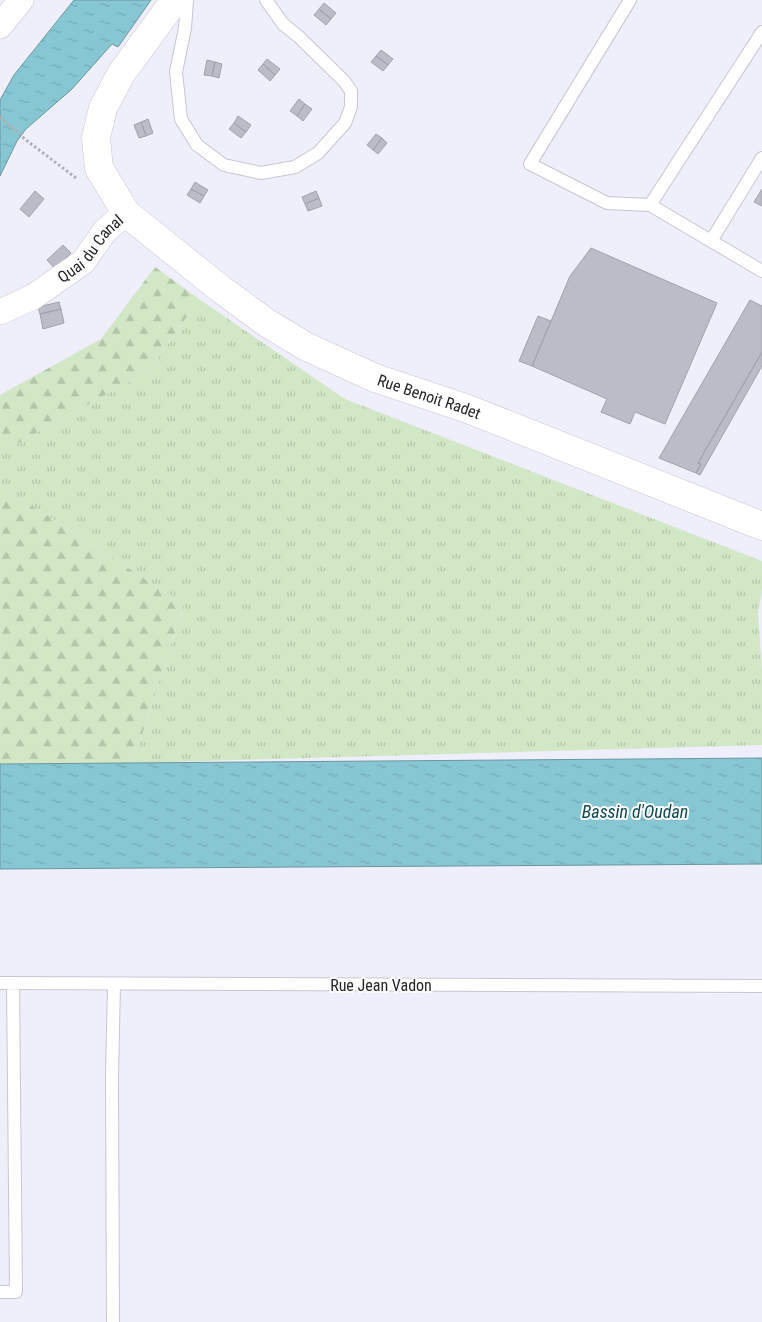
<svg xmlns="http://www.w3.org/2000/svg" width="762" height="1322" font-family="'Roboto Condensed',sans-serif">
	<defs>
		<pattern id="grass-tufts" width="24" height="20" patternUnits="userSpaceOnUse" patternTransform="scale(1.25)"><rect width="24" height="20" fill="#d2e7c5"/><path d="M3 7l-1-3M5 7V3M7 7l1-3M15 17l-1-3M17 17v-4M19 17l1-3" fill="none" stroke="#b4c6a9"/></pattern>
		<pattern id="forest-firs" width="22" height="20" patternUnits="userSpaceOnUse" patternTransform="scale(1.25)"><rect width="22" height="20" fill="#d2e7c5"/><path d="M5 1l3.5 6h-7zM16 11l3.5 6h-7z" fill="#b4c6a9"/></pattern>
		<pattern id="water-ripples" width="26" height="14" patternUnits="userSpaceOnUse" patternTransform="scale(1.25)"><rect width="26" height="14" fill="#87c7d3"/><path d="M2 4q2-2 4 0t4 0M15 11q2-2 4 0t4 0" fill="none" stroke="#74abb5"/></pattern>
	</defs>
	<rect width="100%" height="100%" fill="#eeeffa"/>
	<path fill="url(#grass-tufts)" d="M 199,299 L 345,399 L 762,561 L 762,590 L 758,613 L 762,671 L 762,745 L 133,763 L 184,604 L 0,485 L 0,453 L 149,371 Z"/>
	<path fill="url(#forest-firs)" d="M 155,267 L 199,299 L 149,371 L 0,453 L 0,395 L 101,339 Z
		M 0,485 L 184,604 L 133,763 L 0,764 Z"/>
	<path fill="url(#water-ripples)" stroke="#6a96a0" d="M 74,0 L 151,0 L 118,47 L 112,44 L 72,89 L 26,129 L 17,141 L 0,176 L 0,100 L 14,75 Z
		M 762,758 L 762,864 L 0,869 L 0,764 Z"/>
	<path fill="#bbbcc7" stroke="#a1a2ac" d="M 324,3 L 336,13 L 331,19 L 319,9 Z
		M 319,9 L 331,19 L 326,25 L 314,15 Z
		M 381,50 L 393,59 L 388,65 L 376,56 Z
		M 376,56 L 388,65 L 383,71 L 371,62 Z
		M 267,59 L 280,69 L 275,75 L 263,64 Z
		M 207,60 L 215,62 L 212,76 L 204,75 Z
		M 215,62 L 222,64 L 219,78 L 212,76 Z
		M 263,64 L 275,75 L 270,81 L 258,70 Z
		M 299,99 L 305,104 L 297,116 L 290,111 Z
		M 305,104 L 312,109 L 303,121 L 297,116 Z
		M 238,116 L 251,125 L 246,132 L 234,123 Z
		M 148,119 L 153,133 L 146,136 L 141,122 Z
		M 141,122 L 146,136 L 139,138 L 134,125 Z
		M 234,123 L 246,132 L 241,138 L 229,129 Z
		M 376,134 L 382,138 L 373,150 L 367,145 Z
		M 382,138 L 387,143 L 378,154 L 373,150 Z
		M 195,182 L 208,190 L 204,196 L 191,189 Z
		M 191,189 L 204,196 L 200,203 L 187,195 Z
		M 762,189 L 762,206 L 754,202 Z
		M 35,191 L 44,199 L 29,217 L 20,209 Z
		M 316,191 L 319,198 L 305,204 L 302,197 Z
		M 319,198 L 322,206 L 308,211 L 305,204 Z
		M 63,245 L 71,253 L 55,269 L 47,260 Z
		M 591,248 L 717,303 L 665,424 L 635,412 L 630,424 L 601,412 L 607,399 L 532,366 L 570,276 Z
		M 750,300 L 762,306 L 762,352 L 698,463 L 701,464 L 696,473 L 659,458 Z
		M 59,302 L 61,309 L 40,314 L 38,307 Z
		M 61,309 L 64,323 L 43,329 L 40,314 Z
		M 538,316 L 551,321 L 532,366 L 519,361 Z
		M 762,352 L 762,366 L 700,475 L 696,473 L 701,464 L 698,463 Z"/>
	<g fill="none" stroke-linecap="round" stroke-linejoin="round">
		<g stroke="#c6c7d2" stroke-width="14">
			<path id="service" d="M 187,0 L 185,28 L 176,72 L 181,119 L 197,145 L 224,165 L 261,173 L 295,167 L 318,153 L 345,123 L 351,107 L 351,91 L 344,81 L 299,37 L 283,24 L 266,0
				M 630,0 L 530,164 L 607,203 L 650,205 L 762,271
				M 650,205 L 762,32
				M 711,241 L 762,158
				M 0,983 L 762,986
				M 0,1292 L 16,1292 L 13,983
				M 113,1322 L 112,1076 L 114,984"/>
		</g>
		<g stroke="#c6c7d2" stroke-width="26">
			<g id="minor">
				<path d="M 0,26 L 21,0"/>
				<path id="s1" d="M 0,312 L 33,297 L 83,262 L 105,231 L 126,213"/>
			</g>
		</g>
		<g stroke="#c6c7d2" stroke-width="29">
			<g id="tertiary">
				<path id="s2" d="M 175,0 L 121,74 L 103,108 L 96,138 L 99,168 L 126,213 L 222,290 L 267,323 L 305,346 L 375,378 L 468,409 L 762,526"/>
			</g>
		</g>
		<path stroke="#aeafb7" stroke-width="3" stroke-dasharray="2.5 2.5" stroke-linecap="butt" d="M 0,117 L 26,140 L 76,178"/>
		<use href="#service" stroke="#fff" stroke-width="12"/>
		<use href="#minor" stroke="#fff" stroke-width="25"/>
		<use href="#tertiary" stroke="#fff" stroke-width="28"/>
	</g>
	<g text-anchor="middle" stroke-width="4" stroke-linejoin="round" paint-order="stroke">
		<g font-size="16" fill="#252529" stroke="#fdfdfd">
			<text dy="6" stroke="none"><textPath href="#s1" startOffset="112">Quai du Canal</textPath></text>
			<text dy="6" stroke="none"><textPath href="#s2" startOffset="601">Rue Benoit Radet</textPath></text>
			<text x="381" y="991">Rue Jean Vadon</text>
		</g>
		<g font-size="18" font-style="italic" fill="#0d4851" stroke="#fdfdfd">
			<text x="635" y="818">Bassin d'Oudan</text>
		</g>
	</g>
</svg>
